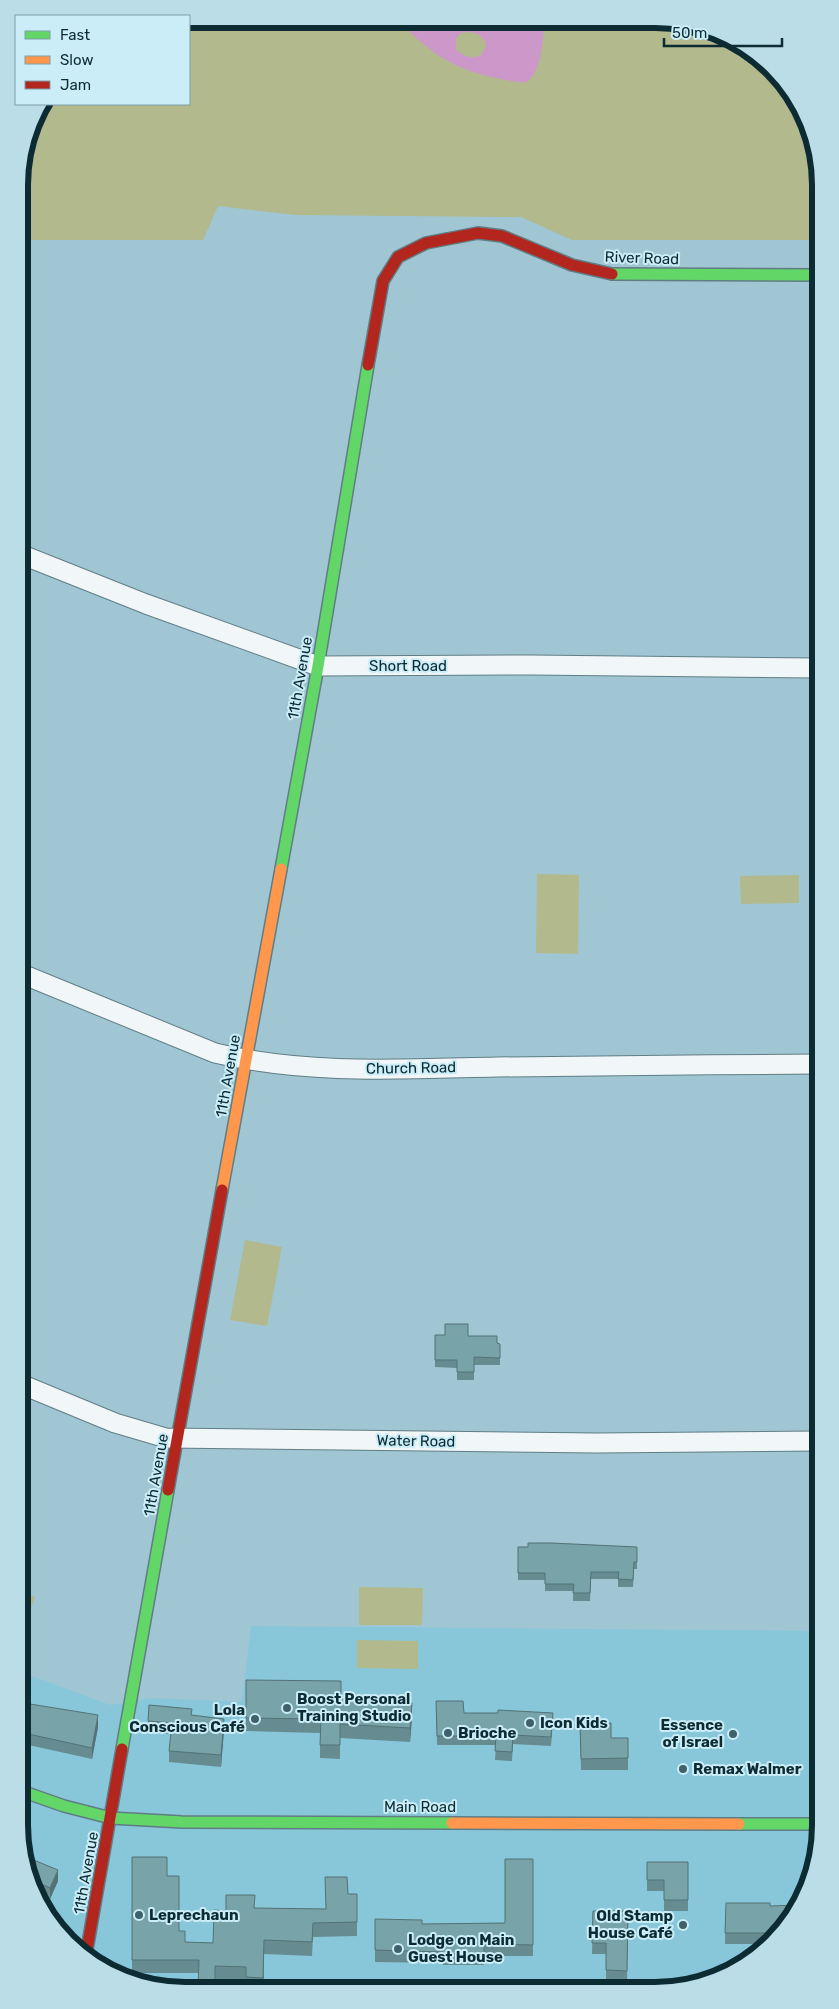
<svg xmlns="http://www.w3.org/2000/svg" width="839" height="2009" font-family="Rubik,sans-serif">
	<rect width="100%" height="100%" fill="#9fc6d2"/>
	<path fill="#88c7d9" d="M 251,1626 L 819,1631 L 820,1835 L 811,1878 L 786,1926 L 746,1962 L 697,1985 L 152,1987 L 111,1973 L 67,1942 L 24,1867 L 24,1673 L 110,1705 L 152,1698 L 242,1702 Z"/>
	<path fill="#b2b98c" d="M 189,19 L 687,22 L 764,60 L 798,101 L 815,142 L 815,240 L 572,240 L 521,217 L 296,215 L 218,206 L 203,240 L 19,240 L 19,173 L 36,111 L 41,104 L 189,104 Z
		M 537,874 L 579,875 L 578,954 L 536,953 Z
		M 799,875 L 799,903 L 741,904 L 740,876 Z
		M 245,1240 L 282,1247 L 267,1326 L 230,1320 Z
		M 359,1587 L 423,1588 L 422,1625 L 359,1625 Z
		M 23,1593 L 35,1597 L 24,1627 Z
		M 357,1640 L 418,1641 L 418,1669 L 357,1668 Z"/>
	<path fill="#cc98ca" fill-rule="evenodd" d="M 398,20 L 542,21 L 544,25 C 543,41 541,72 527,82 C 517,83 506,80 496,78 C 453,69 428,52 398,20 ZM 468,32 C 478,33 485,36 486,47 L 481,55 C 472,60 464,56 456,50 L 456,38 L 461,33 Z"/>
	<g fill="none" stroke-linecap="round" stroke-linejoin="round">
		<g stroke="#607d85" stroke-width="21">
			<path id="street" d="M 20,554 L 146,604 L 318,666 L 531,665 L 816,668
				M 22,974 L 215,1053 C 307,1075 403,1069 497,1067 C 604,1065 711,1065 818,1064
				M 23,1385 L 115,1423 L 166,1438 L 597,1443 L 819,1441"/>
		</g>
		<g stroke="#607d85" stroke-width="14">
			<path id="fast" d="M 612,274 L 815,275
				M 281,869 L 318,666 L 368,365
				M 122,1749 L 168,1490
				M 24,1792 L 64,1806 L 111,1818 L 182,1822 L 452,1823
				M 739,1824 L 820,1824"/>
		</g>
		<g stroke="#607d85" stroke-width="14">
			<path id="slow" d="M 222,1190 L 281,869
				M 452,1823 L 739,1824"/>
		</g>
		<g stroke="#607d85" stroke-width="14">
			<path id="jam" d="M 368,365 L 383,281 L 398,257 L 426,243 L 478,233 L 502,236 L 572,265 L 612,274
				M 168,1490 L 222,1190
				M 86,1955 L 122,1749"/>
		</g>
		<use href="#street" stroke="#f1f6f8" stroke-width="19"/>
		<use href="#fast" stroke="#63d668" stroke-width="11"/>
		<use href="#slow" stroke="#ff974d" stroke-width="11"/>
		<use href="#jam" stroke="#b3261e" stroke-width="11"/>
	</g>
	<path fill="#668c91" d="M 435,1335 L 468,1336 L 497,1343 L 500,1344 L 500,1365 L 474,1365 L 474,1380 L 457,1380 L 457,1368 L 435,1367 Z
		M 518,1547 L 637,1547 L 637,1569 L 634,1569 L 633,1587 L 618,1587 L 618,1579 L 591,1579 L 590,1601 L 573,1601 L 573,1591 L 545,1591 L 545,1580 L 518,1580 Z
		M 246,1680 L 341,1699 L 412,1717 L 410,1742 L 340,1738 L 340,1759 L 320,1758 L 320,1733 L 246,1731 Z
		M 436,1701 L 464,1713 L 553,1722 L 551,1746 L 513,1744 L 512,1761 L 495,1760 L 496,1745 L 437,1745 Z
		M 24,1706 L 98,1727 L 92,1759 L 24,1744 Z
		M 192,1715 L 224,1730 L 221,1767 L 169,1762 L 169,1751 L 171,1734 L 148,1732 L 148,1721 Z
		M 580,1724 L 611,1738 L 628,1738 L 628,1770 L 581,1770 Z
		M 132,1857 L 167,1876 L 179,1931 L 185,1942 L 213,1943 L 226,1911 L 255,1908 L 325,1909 L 348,1894 L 357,1922 L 357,1936 L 313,1937 L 312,1956 L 264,1954 L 264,1987 L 246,1987 L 246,1980 L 215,1979 L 199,1973 L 132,1973 Z
		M 533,1859 L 533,1956 L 484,1956 L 484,1965 L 443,1965 L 443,1963 L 375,1962 L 375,1919 L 422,1924 L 505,1923 Z
		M 647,1862 L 688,1862 L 688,1911 L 664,1911 L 664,1891 L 647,1891 Z
		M 24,1867 L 58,1881 L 50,1899 L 40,1894 Z
		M 726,1903 L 770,1906 L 786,1926 L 766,1944 L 725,1944 Z
		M 593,1911 L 628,1911 L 627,1982 L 606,1982 L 606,1954 L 592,1954 Z"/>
	<path fill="#537276" d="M 412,1703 L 412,1717 L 410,1742 L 410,1728 Z
		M 98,1715 L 98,1727 L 92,1759 L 92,1748 Z
		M 224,1719 L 224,1730 L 221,1767 L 221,1755 Z
		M 58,1870 L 58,1881 L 50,1899 L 50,1888 Z
		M 39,1883 L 39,1893 L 37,1888 Z"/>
	<path fill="#77a3a9" stroke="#537276" d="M 445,1324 L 468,1324 L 468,1336 L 497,1336 L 497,1343 L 500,1344 L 500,1358 L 474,1357 L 474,1372 L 457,1372 L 457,1360 L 435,1360 L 435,1335 L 445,1335 Z
		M 528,1543 L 551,1543 L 637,1547 L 637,1562 L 634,1562 L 633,1580 L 618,1579 L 619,1572 L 591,1572 L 590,1593 L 573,1593 L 574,1584 L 545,1584 L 545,1573 L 518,1573 L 518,1547 L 528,1547 Z
		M 246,1680 L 341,1681 L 341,1699 L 412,1703 L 410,1728 L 340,1724 L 340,1745 L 320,1745 L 321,1719 L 246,1718 Z
		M 436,1701 L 463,1701 L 464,1713 L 498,1713 L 498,1710 L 553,1713 L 551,1737 L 513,1735 L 512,1752 L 495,1751 L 496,1736 L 437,1736 Z
		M 24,1703 L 98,1715 L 92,1748 L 24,1733 Z
		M 149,1705 L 192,1709 L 191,1715 L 224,1719 L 221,1755 L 169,1751 L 172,1723 L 148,1721 Z
		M 611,1723 L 611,1738 L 628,1738 L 628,1758 L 581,1759 L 580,1724 Z
		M 24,1856 L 58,1870 L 50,1888 L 39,1883 L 37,1888 L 24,1867 Z
		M 132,1857 L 167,1857 L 167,1876 L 179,1876 L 179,1931 L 185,1931 L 185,1942 L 213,1943 L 214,1910 L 226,1911 L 226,1895 L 255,1895 L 254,1908 L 326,1909 L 325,1877 L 347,1877 L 348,1894 L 357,1894 L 357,1922 L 313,1923 L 312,1942 L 264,1940 L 263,1978 L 246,1977 L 246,1967 L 215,1966 L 215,1987 L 198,1987 L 199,1960 L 132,1960 Z
		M 505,1859 L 533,1859 L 533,1945 L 484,1944 L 484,1954 L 443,1954 L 443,1952 L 375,1950 L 375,1919 L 422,1920 L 422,1924 L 505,1923 Z
		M 647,1862 L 688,1862 L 688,1900 L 664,1900 L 664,1880 L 647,1880 Z
		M 726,1903 L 770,1903 L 770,1906 L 797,1905 L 786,1926 L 778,1933 L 725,1933 Z
		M 593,1911 L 628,1911 L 627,1971 L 606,1970 L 606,1943 L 592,1943 Z"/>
	<g fill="#3f616b" stroke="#caedf7" stroke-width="2">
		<circle cx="287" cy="1708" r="5"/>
		<circle cx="255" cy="1719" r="5"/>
		<circle cx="530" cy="1723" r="5"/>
		<circle cx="448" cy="1733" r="5"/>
		<circle cx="733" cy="1734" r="5"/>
		<circle cx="683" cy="1769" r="5"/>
		<circle cx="139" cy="1915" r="5"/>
		<circle cx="683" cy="1925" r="5"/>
		<circle cx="398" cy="1949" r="5"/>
	</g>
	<g text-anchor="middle" stroke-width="4" stroke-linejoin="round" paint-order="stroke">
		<g font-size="15" fill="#0c2b33" stroke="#caedf7">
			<text transform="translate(642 258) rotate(2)" y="5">River Road</text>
			<text x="408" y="671">Short Road</text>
			<text transform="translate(300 678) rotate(-80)" y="5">11th Avenue</text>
			<text transform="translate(411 1068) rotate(-1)" y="5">Church Road</text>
			<text transform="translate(228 1076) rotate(-80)" y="5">11th Avenue</text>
			<text transform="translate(416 1441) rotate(1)" y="5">Water Road</text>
			<text transform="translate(156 1475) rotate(-80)" y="5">11th Avenue</text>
			<text x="420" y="1812">Main Road</text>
			<text transform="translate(86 1873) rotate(-80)" y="5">11th Avenue</text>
		</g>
		<g font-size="15" font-weight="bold" fill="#0c2b33" stroke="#caedf7" text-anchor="start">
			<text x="297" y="1704">Boost Personal<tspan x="297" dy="17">Training Studio</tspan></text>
			<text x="245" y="1715" text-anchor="end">Lola<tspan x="245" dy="17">Conscious Café</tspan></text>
			<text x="540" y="1728">Icon Kids</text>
			<text x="723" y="1730" text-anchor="end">Essence<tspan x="723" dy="17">of Israel</tspan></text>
			<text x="458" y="1738">Brioche</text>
			<text x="693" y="1774">Remax Walmer</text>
			<text x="149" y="1920">Leprechaun</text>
			<text x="673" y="1921" text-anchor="end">Old Stamp<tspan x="673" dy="17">House Café</tspan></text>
			<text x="408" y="1945">Lodge on Main<tspan x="408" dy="17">Guest House</tspan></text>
		</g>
	</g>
	<path d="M0 0H839V2009H0ZM185 28H655A157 157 0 0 1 812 185V1825A157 157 0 0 1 655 1982H185A157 157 0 0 1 28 1825V185A157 157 0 0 1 185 28Z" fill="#bbdde7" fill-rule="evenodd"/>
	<path fill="none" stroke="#0c2b33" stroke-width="6" d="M185 28H655A157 157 0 0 1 812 185V1825A157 157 0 0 1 655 1982H185A157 157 0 0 1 28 1825V185A157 157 0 0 1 185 28Z"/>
	<rect x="15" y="15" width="175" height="90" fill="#caedf7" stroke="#7e9fa9"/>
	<rect x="25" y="31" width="25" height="8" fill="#63d668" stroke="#7e9fa9"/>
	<text x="60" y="40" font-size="15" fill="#0c2b33">Fast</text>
	<rect x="25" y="56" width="25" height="8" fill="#ff974d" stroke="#7e9fa9"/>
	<text x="60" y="65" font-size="15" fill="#0c2b33">Slow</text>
	<rect x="25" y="81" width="25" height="8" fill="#b3261e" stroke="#7e9fa9"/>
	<text x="60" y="90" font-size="15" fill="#0c2b33">Jam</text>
	<path d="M664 38v8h118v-8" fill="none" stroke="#0c2b33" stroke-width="2.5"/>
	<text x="672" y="38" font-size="15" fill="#0c2b33" stroke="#caedf7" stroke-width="4" paint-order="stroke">50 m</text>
</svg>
